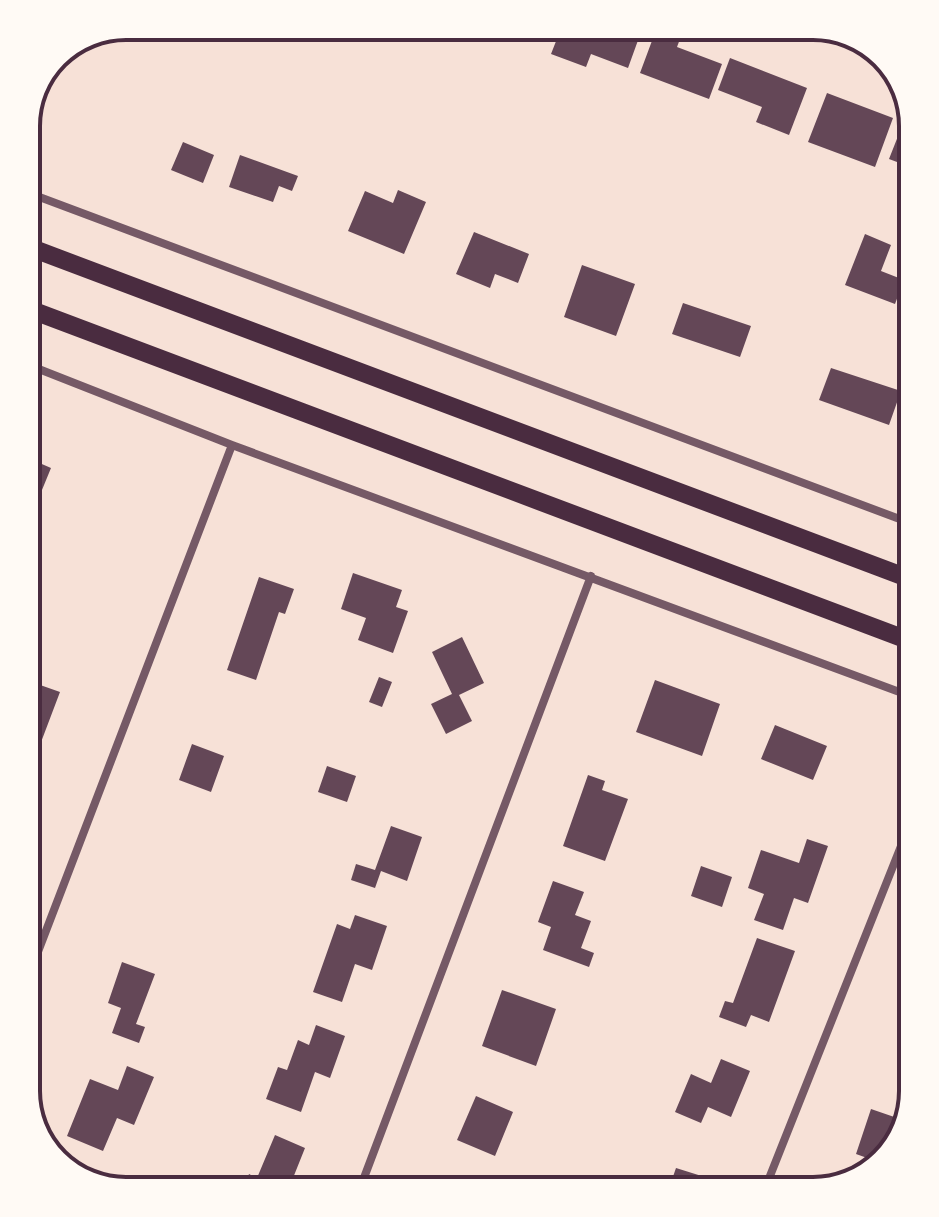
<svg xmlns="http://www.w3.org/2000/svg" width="939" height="1217" font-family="'Source Sans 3',sans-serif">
	<rect width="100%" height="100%" fill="#f7e1d7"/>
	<path fill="#644757" d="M 521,26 L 546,26 L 543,35 Z
		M 562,26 L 625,26 L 641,32 L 628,68 L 591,54 L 586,67 L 551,54 Z
		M 656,30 L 680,39 L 677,47 L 722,64 L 709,99 L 640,73 Z
		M 730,58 L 807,88 L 789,135 L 756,122 L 762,107 L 718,90 Z
		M 827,93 L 893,118 L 875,167 L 808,142 Z
		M 904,121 L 913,126 L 913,168 L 889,159 Z
		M 183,142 L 214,155 L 203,183 L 171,170 Z
		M 240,155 L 298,176 L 292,191 L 279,186 L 273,202 L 229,187 Z
		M 398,190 L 426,202 L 404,254 L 348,231 L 365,191 L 393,203 Z
		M 474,232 L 529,254 L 518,283 L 495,274 L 490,288 L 456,274 Z
		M 865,234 L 891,245 L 881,271 L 904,280 L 895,304 L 845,285 Z
		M 582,265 L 635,284 L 616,336 L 564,317 Z
		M 683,303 L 751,326 L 740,357 L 672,334 Z
		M 831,368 L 901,391 L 889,425 L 819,400 Z
		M 26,449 L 30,451 L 28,458 L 51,468 L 35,507 L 26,503 Z
		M 353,573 L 402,590 L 396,607 L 408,611 L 393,653 L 358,640 L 366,618 L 341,609 Z
		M 259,577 L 294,589 L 285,614 L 279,612 L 256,680 L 227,670 Z
		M 462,637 L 484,683 L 459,695 L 472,721 L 446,734 L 431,704 L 452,694 L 432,652 Z
		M 379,677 L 392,682 L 382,707 L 369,702 Z
		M 26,680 L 60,692 L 32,766 L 26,764 Z
		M 655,680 L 720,704 L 702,756 L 636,732 Z
		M 775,725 L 827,746 L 813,780 L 761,759 Z
		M 192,744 L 224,756 L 211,792 L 179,780 Z
		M 327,766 L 356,776 L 347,802 L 318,792 Z
		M 588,775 L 605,781 L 602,790 L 628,799 L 605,861 L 563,846 Z
		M 391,826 L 422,837 L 407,881 L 381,871 L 375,888 L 351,880 L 356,864 L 375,870 Z
		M 807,839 L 828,846 L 808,903 L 794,898 L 783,930 L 754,920 L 764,894 L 748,888 L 761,850 L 799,863 Z
		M 701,866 L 732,877 L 722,907 L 691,896 Z
		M 553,881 L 584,892 L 575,915 L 591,921 L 581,948 L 594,953 L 589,967 L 543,950 L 551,927 L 538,922 Z
		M 355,915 L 387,926 L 372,970 L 355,964 L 342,1002 L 313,992 L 337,924 L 350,929 Z
		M 757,938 L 795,951 L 769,1022 L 751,1015 L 746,1027 L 719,1017 L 725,1001 L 733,1003 Z
		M 122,962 L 155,974 L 136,1024 L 145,1027 L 139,1043 L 112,1033 L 121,1008 L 108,1003 Z
		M 502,990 L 556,1009 L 536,1066 L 482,1046 Z
		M 316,1025 L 345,1036 L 330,1078 L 315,1072 L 301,1112 L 266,1099 L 278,1067 L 287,1070 L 298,1040 L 309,1045 Z
		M 721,1059 L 750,1071 L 731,1117 L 708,1107 L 701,1123 L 675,1112 L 691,1074 L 711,1083 Z
		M 127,1066 L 154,1077 L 134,1125 L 117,1118 L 103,1151 L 67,1136 L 90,1079 L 118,1090 Z
		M 476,1096 L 513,1112 L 495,1156 L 457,1140 Z
		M 871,1109 L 903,1120 L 893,1148 L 865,1176 L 870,1159 L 856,1154 Z
		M 275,1135 L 305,1148 L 289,1188 L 275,1182 L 272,1191 L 242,1191 L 249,1174 L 257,1178 Z
		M 676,1168 L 708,1178 L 704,1191 L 668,1191 Z"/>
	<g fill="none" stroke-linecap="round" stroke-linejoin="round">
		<path stroke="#755966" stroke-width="8" d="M 812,26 L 872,48
			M 26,192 L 913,524
			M 26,364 L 232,445 L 913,697
			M 26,983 L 232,445
			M 359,1191 L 591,576
			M 764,1191 L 913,816"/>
		<path stroke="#4a2c40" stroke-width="18" d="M 26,246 L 913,580
			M 26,308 L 913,642"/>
	</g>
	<path d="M0 0H939V1217H0ZM126 40H813A86 86 0 0 1 899 126V1091A86 86 0 0 1 813 1177H126A86 86 0 0 1 40 1091V126A86 86 0 0 1 126 40Z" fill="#fffaf5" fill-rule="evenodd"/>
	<path fill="none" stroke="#4a2c40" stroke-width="4" d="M126 40H813A86 86 0 0 1 899 126V1091A86 86 0 0 1 813 1177H126A86 86 0 0 1 40 1091V126A86 86 0 0 1 126 40Z"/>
</svg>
